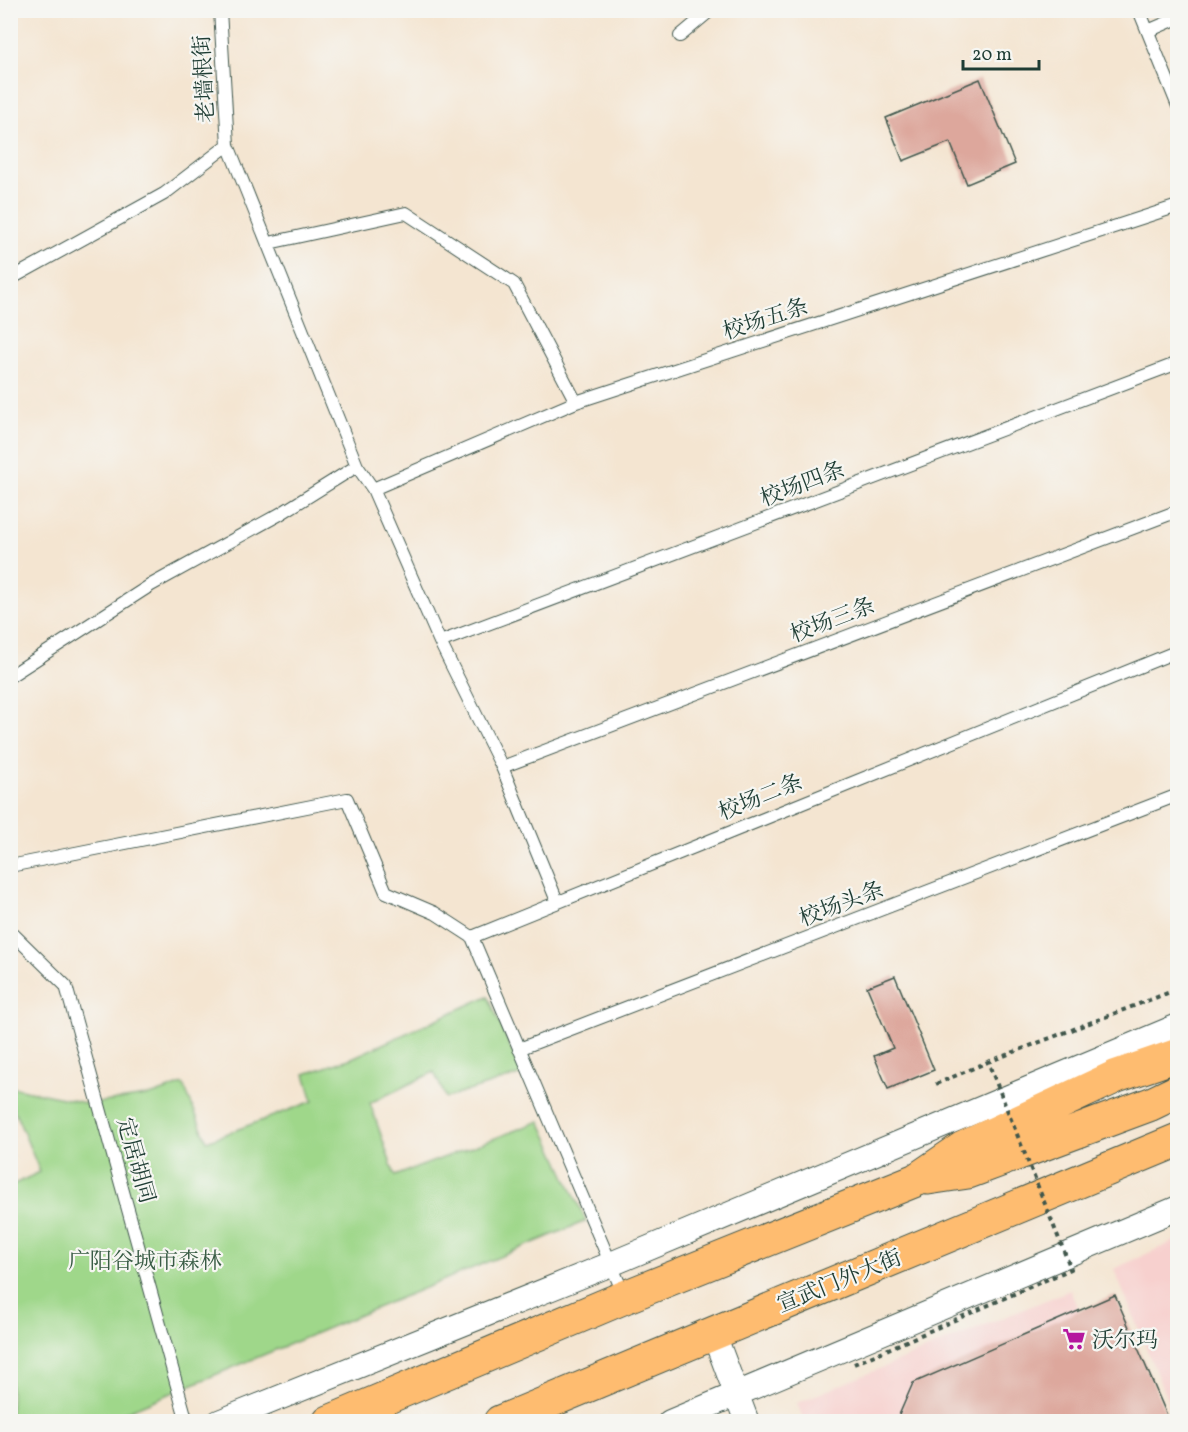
<svg xmlns="http://www.w3.org/2000/svg" width="1188" height="1432" font-family="Vollkorn,'Noto Serif SC',serif">
	<rect width="100%" height="100%" fill="#f6f6f2"/>
	<filter id="ink" filterUnits="userSpaceOnUse"><feTurbulence type="fractalNoise" baseFrequency=".0167" numOctaves="2"/><feDisplacementMap in="SourceGraphic" scale="12" xChannelSelector="R" yChannelSelector="G"/><feConvolveMatrix kernelMatrix="1 2 1 2 8 2 1 2 1" color-interpolation-filters="sRGB"/></filter>
	<filter id="wash" filterUnits="userSpaceOnUse"><feTurbulence type="fractalNoise" baseFrequency=".008" numOctaves="4" result="noise"/><feDisplacementMap in="SourceGraphic" scale="24" xChannelSelector="R" yChannelSelector="G"/><feGaussianBlur stdDeviation="1.35" result="paint"/><feColorMatrix in="noise" values="0 0 0 0 0 0 0 0 0 0 0 0 0 0 0 0 0 1.4 0 .05"/><feComposite in="paint" operator="in"/></filter>
	<g filter="url(#wash)">
		<rect width="100%" height="100%" fill="#f4e5d1"/>
		<path fill="#f7d0ce" d="M 1177,1240 L 1178,1421 L 1176,1422 L 1114,1269 Z
			M 1070,1290 L 1126,1421 L 804,1421 L 797,1403 Z"/>
		<path fill="#9fd78a" stroke="#5f8a5f" stroke-width="1.5" d="M 488,996 L 522,1074 L 446,1098 L 434,1072 L 370,1103 L 395,1176 L 540,1121 L 586,1221 L 104,1421 L 11,1421 L 10,1186 L 40,1172 L 11,1102 L 11,1087 L 90,1104 L 153,1095 L 183,1084 L 207,1141 L 313,1101 L 305,1074 L 352,1058 Z"/>
		<g id="blocks">
			<path fill="#dda79c" d="M 980,79 L 1015,164 L 967,184 L 950,142 L 903,161 L 886,118 Z
				M 895,976 L 934,1070 L 888,1089 L 874,1056 L 893,1048 L 867,987 Z
				M 1115,1295 L 1170,1422 L 896,1422 L 913,1383 Z"/>
		</g>
	</g>
	<g filter="url(#ink)">
		<use href="#blocks" fill-opacity="0" stroke="#3f564c" stroke-width="1.5"/>
		<g fill="none" stroke-linecap="round" stroke-linejoin="round">
			<g stroke="#3f564c" stroke-width="14">
				<path id="service" d="M 220,10 L 228,145
					M 1139,10 L 1178,106
					M 1148,31 L 1178,18
					M 680,36 L 711,10
					M 269,243 L 406,213 L 514,284 L 576,402
					M 10,279 L 164,194 L 228,145 L 357,466 L 373,489 L 440,642 L 502,767 L 557,901
					M 373,489 L 576,402 L 1178,206
					M 440,642 L 1178,363
					M 10,676 L 151,585 L 280,514 L 357,466
					M 502,767 L 1178,511
					M 10,866 L 347,799 L 386,892 L 435,913 L 472,937
					M 10,931 L 66,986 L 187,1422
					M 519,1049 L 1178,795
					M 624,1295 L 472,937 L 1178,651"/>
			</g>
			<g stroke="#3f564c" stroke-width="26">
				<path id="minor" d="M 713,1332 L 747,1422
					M 219,1422 L 611,1264 L 1178,1026
					M 670,1422 L 1178,1208"/>
			</g>
			<g stroke="#3f564c" stroke-width="35">
				<path id="primary" d="M 928,1178 L 968,1172 L 1151,1104 L 1178,1091
					M 329,1422 L 625,1297 L 916,1180 L 963,1148 L 1117,1076 L 1178,1055
					M 500,1422 L 1178,1140"/>
			</g>
			<path stroke="#3f564c" stroke-width="4" stroke-dasharray="4.5 4.5" stroke-linecap="butt" d="M 936,1084 L 988,1062"/>
			<use href="#service" stroke="#fff" stroke-width="12"/>
			<use href="#minor" stroke="#fff" stroke-width="24"/>
			<use href="#primary" stroke="#febc70" stroke-width="33"/>
			<path stroke="#3f564c" stroke-width="4" stroke-dasharray="4.5 4.5" stroke-linecap="butt" d="M 854,1364 L 1071,1269 L 988,1062 L 1178,989"/>
		</g>
	</g>
	<defs>
		<g id="supermarket-bare" transform="scale(1.8)"><path d="M-6-5.5h2.5l.6 2H6L4.5 2H-2.5L-4.4-4H-6ZM-1.5 3.2a1.3 1.3 0 1 0 .1 0ZM3 3.2a1.3 1.3 0 1 0 .1 0Z" fill="#b5179e" stroke="#f6f6f2" stroke-width="2.5" paint-order="stroke"/></g>
	</defs>
	<g fill-rule="evenodd">
		<use href="#supermarket-bare" x="1074" y="1339"/>
	</g>
	<g text-anchor="middle" stroke-width="4.5" stroke-linejoin="round" paint-order="stroke">
		<g font-size="22" fill="#1f3d34" stroke="#f6f6f2">
			<text transform="translate(203 79) rotate(-93)" y="8">老墙根街</text>
			<text transform="translate(765 318) rotate(-18)" y="8">校场五条</text>
			<text transform="translate(802 483) rotate(-21)" y="8">校场四条</text>
			<text transform="translate(832 619) rotate(-21)" y="8">校场三条</text>
			<text transform="translate(760 796) rotate(-22)" y="8">校场二条</text>
			<text transform="translate(841 903) rotate(-21)" y="8">校场头条</text>
			<text transform="translate(137 1160) rotate(74)" y="8">定居胡同</text>
			<text transform="translate(839 1280) rotate(-22)" y="8">宣武门外大街</text>
		</g>
		<g font-size="22" fill="#395c45" stroke="#f6f6f2">
			<text x="145" y="1268">广阳谷城市森林</text>
		</g>
		<g font-size="22" fill="#1f3d34" stroke="#f6f6f2" text-anchor="start">
			<text x="1092" y="1347">沃尔玛</text>
		</g>
	</g>
	<rect width="1188" height="1432" fill="none" stroke="#f6f6f2" stroke-width="36"/>
	<path d="M963 60v9h76v-9" fill="none" stroke="#1f3d34" stroke-width="3"/>
	<text x="972" y="60" font-size="18" fill="#1f3d34" stroke="#f6f6f2" stroke-width="4.5" paint-order="stroke">20 m</text>
</svg>
